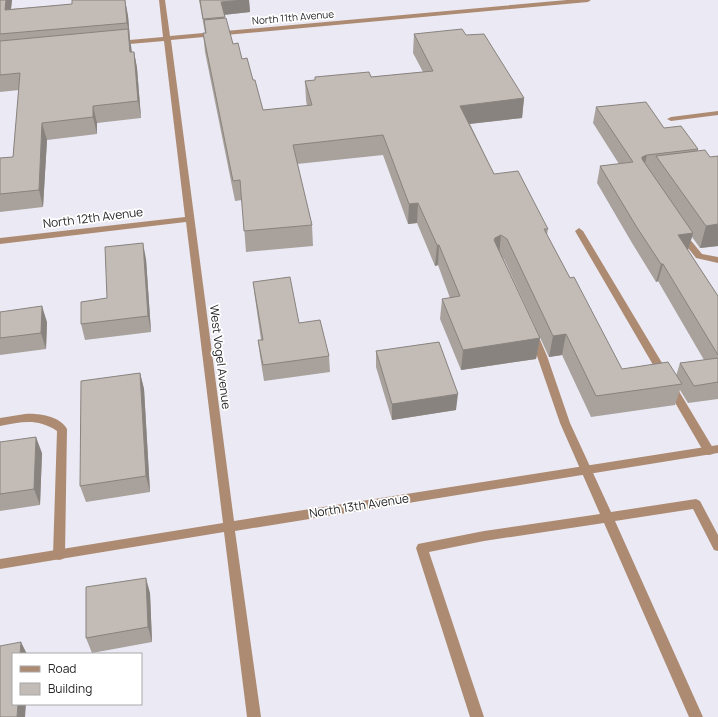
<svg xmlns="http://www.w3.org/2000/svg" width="718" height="717" font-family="Manrope,sans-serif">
	<rect width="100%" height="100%" fill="#ebeaf4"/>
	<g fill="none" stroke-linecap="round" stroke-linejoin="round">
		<path fill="#ad8b73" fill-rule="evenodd" d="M 718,111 L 718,115 L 671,121 L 667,119 L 671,117 Z
			M 579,228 L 583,231 L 713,448 L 714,451 L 713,454 L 709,455 L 705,454 L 575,231 Z
			M 681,231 L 684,232 L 702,254 L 718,257 L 718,263 L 696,258 L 677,234 Z
			M 533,332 L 538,335 L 547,356 L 570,423 L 611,512 L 696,499 L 700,501 L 718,535 L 718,551 L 714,550 L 693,509 L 615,521 L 703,717 L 689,717 L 604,523 L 484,541 L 429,552 L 484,717 L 470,717 L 416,548 L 418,544 L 484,531 L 600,514 L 560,423 L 537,356 L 528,335 Z
			M 25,414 C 38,413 60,416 67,429 L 65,555 L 63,559 L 59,560 L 55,559 L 53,555 L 57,431 C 37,418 22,422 0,426 L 0,418 Z"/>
		<path fill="#ad8b73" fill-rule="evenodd" d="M 159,0 L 165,0 L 170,36 L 567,0 L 591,0 L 588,2 L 171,40 L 234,521 L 718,445 L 718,453 L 235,531 L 261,717 L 247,717 L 224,532 L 0,569 L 0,559 L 223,523 L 186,222 L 0,244 L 0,238 L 185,217 L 164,41 L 118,45 L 115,43 L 118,41 L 163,37 Z"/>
	</g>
	<path fill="#a8a19c" d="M 0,0 L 12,0 L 11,9 L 125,0 L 128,16 L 130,39 L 132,52 L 134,52 L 137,68 L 141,118 L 97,123 L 97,134 L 47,140 L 43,207 L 0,212 L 0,158 L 13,157 L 19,90 L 0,92 Z
		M 199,0 L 249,0 L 250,12 L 224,15 L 233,44 L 242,59 L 253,80 L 263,110 L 307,106 L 306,100 L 305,81 L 315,80 L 315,77 L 371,77 L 423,72 L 413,53 L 414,34 L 466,35 L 524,98 L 522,118 L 470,124 L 494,174 L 548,229 L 547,235 L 570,278 L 622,369 L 676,376 L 680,363 L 704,360 L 658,281 L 656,282 L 632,243 L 597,183 L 600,166 L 619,164 L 593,123 L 596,107 L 664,128 L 698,149 L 698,151 L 718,246 L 700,248 L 692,237 L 688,250 L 718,296 L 718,399 L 688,403 L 680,390 L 675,405 L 591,417 L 562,355 L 549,357 L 504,259 L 503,258 L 540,338 L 536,359 L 461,370 L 440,319 L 442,299 L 450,298 L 438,265 L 435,266 L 417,223 L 408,224 L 383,155 L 297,164 L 312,225 L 313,246 L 246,252 L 242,200 L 235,201 L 205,52 L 203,33 L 205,33 Z
		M 146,259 L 151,332 L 85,340 L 81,324 Z
		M 253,282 L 299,323 L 329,356 L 330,372 L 264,381 L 260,356 L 258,340 L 261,340 L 255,298 Z
		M 0,312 L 47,322 L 46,349 L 0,355 Z
		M 376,351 L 456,410 L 392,420 L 376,367 Z
		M 140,373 L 144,389 L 150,492 L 86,502 L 80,486 Z
		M 0,442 L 42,453 L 40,505 L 0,511 Z
		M 150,593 L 152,642 L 92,653 L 86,638 Z"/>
	<path fill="#88837f" d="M 6,0 L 12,0 L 9,26 L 5,10 Z
		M 125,0 L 128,16 L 130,39 L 127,23 Z
		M 244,0 L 249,0 L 250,12 L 222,15 L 221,2 Z
		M 128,29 L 131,46 L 133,69 L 130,52 Z
		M 134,52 L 137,68 L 141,118 L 138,101 Z
		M 524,98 L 522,118 L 459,125 L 460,106 Z
		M 93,106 L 97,123 L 97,134 L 93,117 Z
		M 42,123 L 47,140 L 43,207 L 39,190 Z
		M 647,155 L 643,172 L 638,174 L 642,157 Z
		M 418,203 L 417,223 L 408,224 L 409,204 Z
		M 718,224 L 718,246 L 700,248 L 706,226 Z
		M 693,233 L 688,250 L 678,235 Z
		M 501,235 L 499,256 L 494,240 L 495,238 Z
		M 143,243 L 146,259 L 151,332 L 148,316 Z
		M 437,245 L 439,245 L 438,265 L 435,266 Z
		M 661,264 L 663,264 L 658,281 L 656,282 Z
		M 42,306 L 47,322 L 46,349 L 41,333 Z
		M 566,334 L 562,355 L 549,357 L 553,336 Z
		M 540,338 L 536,359 L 461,370 L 463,350 Z
		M 140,373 L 144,389 L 150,492 L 146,476 Z
		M 458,394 L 456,410 L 392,420 L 392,404 Z
		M 36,437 L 42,453 L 40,505 L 34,489 Z
		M 146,578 L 150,593 L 152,642 L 148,627 Z
		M 21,642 L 27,654 L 20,654 Z
		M 18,704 L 26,704 L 25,717 L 17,717 Z"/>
	<path fill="#c3bbb5" stroke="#88837f" d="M 0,0 L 6,0 L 5,10 L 72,4 L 72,0 L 125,0 L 127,23 L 0,34 Z
		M 200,0 L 244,0 L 221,2 L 225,17 L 203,19 Z
		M 226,18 L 233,44 L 238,43 L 242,59 L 247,58 L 253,80 L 255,80 L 263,110 L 312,105 L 305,81 L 315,80 L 315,77 L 369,72 L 371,77 L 433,71 L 414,34 L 462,29 L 466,35 L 484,34 L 524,98 L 460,106 L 494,174 L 518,171 L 548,229 L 544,229 L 570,278 L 574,277 L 622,369 L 668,362 L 682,384 L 596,396 L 566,334 L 553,336 L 507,239 L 501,235 L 495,238 L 494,240 L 540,338 L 463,350 L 442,299 L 460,296 L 439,245 L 437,245 L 418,203 L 409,204 L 383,135 L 293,145 L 312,225 L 244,231 L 240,180 L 233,181 L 203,33 L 206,33 L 204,20 Z
		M 128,29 L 130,52 L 134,52 L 138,101 L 93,106 L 93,117 L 42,123 L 39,190 L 0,194 L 0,158 L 13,157 L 20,73 L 0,75 L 0,41 Z
		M 646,102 L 664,128 L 681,126 L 698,149 L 647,155 L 642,157 L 642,159 L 693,233 L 678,235 L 718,296 L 718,355 L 663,264 L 661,264 L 636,226 L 600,166 L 633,162 L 596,107 Z
		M 705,150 L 710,157 L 718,156 L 718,224 L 706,226 L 656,156 Z
		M 143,243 L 148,316 L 81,324 L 81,302 L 107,298 L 105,247 Z
		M 290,277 L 299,323 L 320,320 L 329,356 L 263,365 L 258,340 L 263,340 L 253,282 Z
		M 42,306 L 41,333 L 0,338 L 0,312 Z
		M 439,342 L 458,394 L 392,404 L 376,351 Z
		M 718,358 L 718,382 L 694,386 L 680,363 Z
		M 140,373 L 146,476 L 80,486 L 81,381 Z
		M 36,437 L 34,489 L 0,494 L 0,442 Z
		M 146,578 L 148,627 L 86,638 L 86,587 Z
		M 21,642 L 20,654 L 13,654 L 13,704 L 18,704 L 17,717 L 0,717 L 0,646 Z"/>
	<g text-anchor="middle" stroke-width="3.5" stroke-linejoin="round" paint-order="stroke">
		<g font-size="10" fill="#262629" stroke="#fff">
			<text transform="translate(293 17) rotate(-5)" y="4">North 11th Avenue</text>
		</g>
		<g font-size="12" fill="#262629" stroke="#fff">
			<text transform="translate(93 218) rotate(-7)" y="4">North 12th Avenue</text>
			<text transform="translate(220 357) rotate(83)" y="4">West Vogel Avenue</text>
			<text transform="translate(359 506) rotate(-9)" y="4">North 13th Avenue</text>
		</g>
	</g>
	<rect x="12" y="653" width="130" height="52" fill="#ffffff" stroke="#a8a8a9"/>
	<rect x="20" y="666" width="20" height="6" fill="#ad8b73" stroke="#a8a8a9"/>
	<text x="48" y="673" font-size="12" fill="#262629">Road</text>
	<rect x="20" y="683" width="20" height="12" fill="#c3bbb5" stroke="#a8a8a9"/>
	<text x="48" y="693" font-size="12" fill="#262629">Building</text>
</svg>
